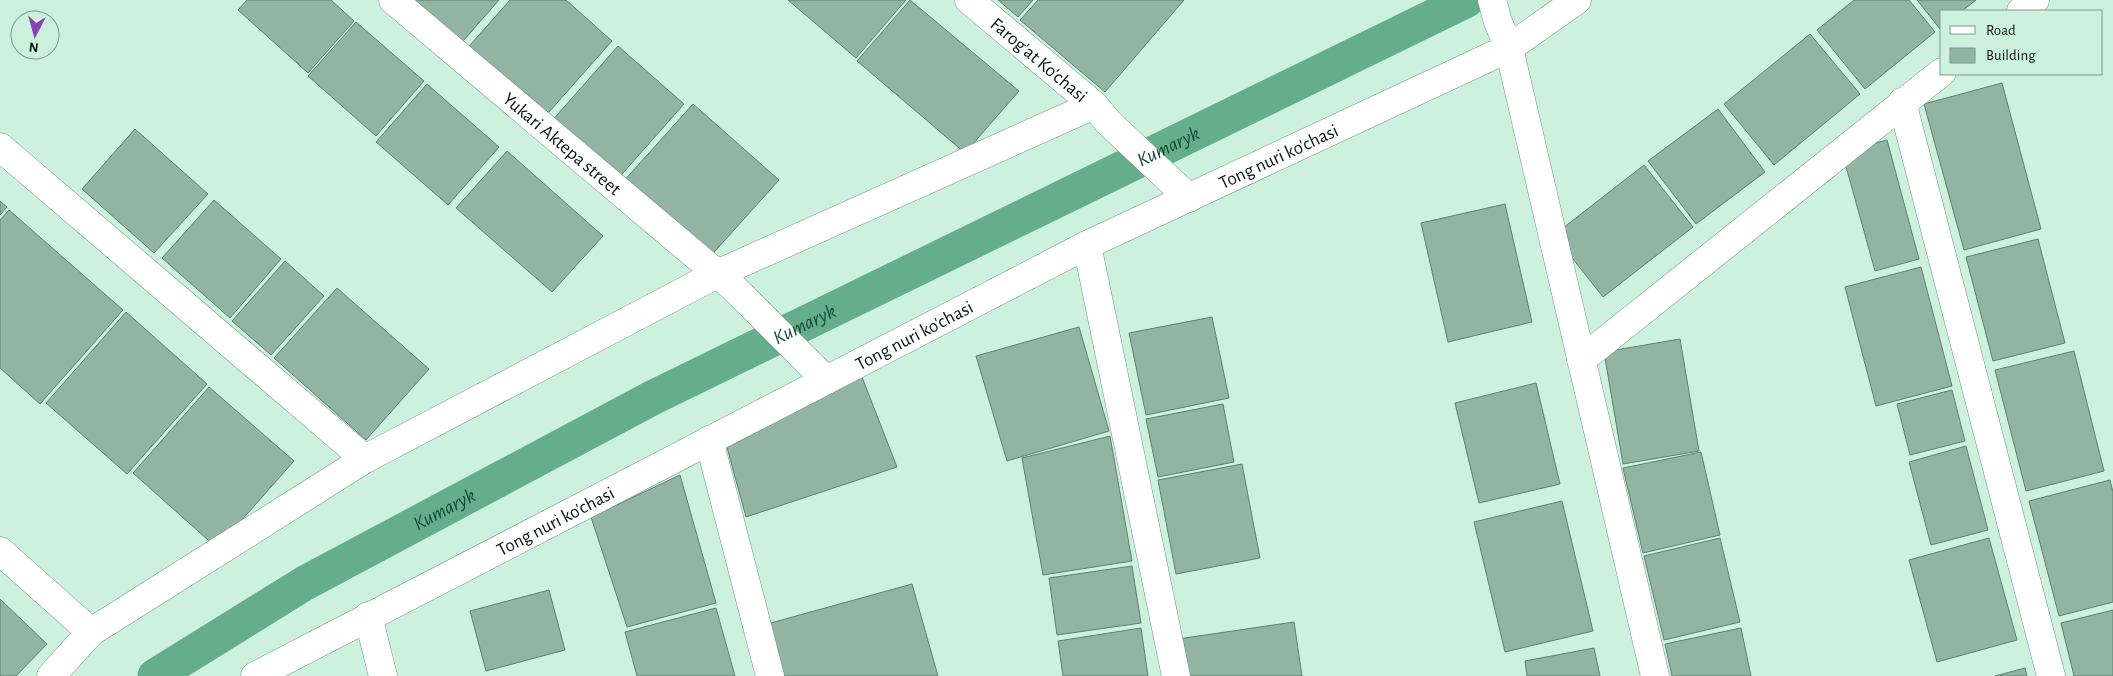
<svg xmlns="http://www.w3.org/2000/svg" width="2113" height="676" font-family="'Alegreya Sans',sans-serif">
	<rect width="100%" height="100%" fill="#ccf2de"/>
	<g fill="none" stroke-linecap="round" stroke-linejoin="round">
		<path stroke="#64ae8b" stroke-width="35" id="s1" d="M 155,676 L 305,583 L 652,398 L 1467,0"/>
	</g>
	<path fill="#91b5a2" stroke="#5e806f" d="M 247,0 L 331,0 L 354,21 L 308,73 L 238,10 Z
		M 403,0 L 499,0 L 457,48 Z
		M 510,0 L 566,0 L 612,41 L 541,121 L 464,52 Z
		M 788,0 L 906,0 L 856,58 Z
		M 910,0 L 1019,91 L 965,153 L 857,61 Z
		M 998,0 L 1033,0 L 1018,17 Z
		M 1038,0 L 1184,0 L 1105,92 L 1020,20 Z
		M 1854,0 L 1909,0 L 1935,32 L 1865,89 L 1817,30 Z
		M 1917,0 L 1976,0 L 1962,11 L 1942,11 L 1942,28 L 1940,29 Z
		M 356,22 L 424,81 L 376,136 L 308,76 Z
		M 1810,34 L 1860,94 L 1774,165 L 1724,104 Z
		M 618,46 L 684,104 L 615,182 L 550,123 Z
		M 2002,83 L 2041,229 L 1964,250 L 1924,104 Z
		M 427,84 L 499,147 L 448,205 L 376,142 Z
		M 693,104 L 779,180 L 708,259 L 622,183 Z
		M 1718,109 L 1765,172 L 1696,224 L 1648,161 Z
		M 135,129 L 208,194 L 154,253 L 82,189 Z
		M 1887,140 L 1919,259 L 1875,271 L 1842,152 Z
		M 507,151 L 603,236 L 552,292 L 456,208 Z
		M 1644,165 L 1693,227 L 1603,297 L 1554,235 Z
		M 214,200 L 281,259 L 230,318 L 162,258 Z
		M 0,201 L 7,207 L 0,215 Z
		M 1505,204 L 1532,322 L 1448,342 L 1421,223 Z
		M 9,210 L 123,310 L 40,404 L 0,368 L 0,220 Z
		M 2038,239 L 2065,343 L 1993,361 L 1966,257 Z
		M 285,261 L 324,296 L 271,355 L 232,321 Z
		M 1921,267 L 1952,386 L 1876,406 L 1845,287 Z
		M 337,288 L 429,369 L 366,440 L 274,358 Z
		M 126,312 L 207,384 L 127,474 L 46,403 Z
		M 1212,317 L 1229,398 L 1146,415 L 1129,333 Z
		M 1079,327 L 1109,431 L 1007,461 L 976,356 Z
		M 1680,339 L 1699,451 L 1623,464 L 1604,352 Z
		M 2074,351 L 2104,471 L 2026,491 L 1995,370 Z
		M 860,372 L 897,467 L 746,517 L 725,440 Z
		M 1536,383 L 1560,484 L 1479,503 L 1455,403 Z
		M 209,387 L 294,461 L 217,548 L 133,473 Z
		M 1952,390 L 1965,441 L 1910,455 L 1897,404 Z
		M 1223,404 L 1234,462 L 1158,477 L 1146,419 Z
		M 1110,436 L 1132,561 L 1043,575 L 1022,458 Z
		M 1966,446 L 1988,530 L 1931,545 L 1909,462 Z
		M 1701,452 L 1720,535 L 1643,553 L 1623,468 Z
		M 1242,464 L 1260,558 L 1176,574 L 1158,480 Z
		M 680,475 L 716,603 L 627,627 L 591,517 Z
		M 2110,480 L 2113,492 L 2113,602 L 2059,616 L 2029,501 Z
		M 1562,501 L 1593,631 L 1505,652 L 1474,522 Z
		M 1720,538 L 1740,622 L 1664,640 L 1644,556 Z
		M 1989,538 L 2017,640 L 1937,662 L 1909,560 Z
		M 1132,566 L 1141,623 L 1057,635 L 1049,578 Z
		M 912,584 L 938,676 L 782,676 L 767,624 Z
		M 549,590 L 565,650 L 486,671 L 470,611 Z
		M 0,599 L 47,644 L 16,676 L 0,676 Z
		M 716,608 L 735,676 L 637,676 L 625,632 Z
		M 2113,610 L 2113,676 L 2074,676 L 2061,623 Z
		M 1294,622 L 1302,676 L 1184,676 L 1178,639 Z
		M 1141,628 L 1148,676 L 1063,676 L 1058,641 Z
		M 1741,628 L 1751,676 L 1672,676 L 1665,644 Z
		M 1594,648 L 1600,676 L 1527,676 L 1525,661 Z
		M 2025,668 L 2027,676 L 1995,676 Z"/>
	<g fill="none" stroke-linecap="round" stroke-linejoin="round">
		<g stroke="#709280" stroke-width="29">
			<g id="minor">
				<path id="s2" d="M 393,0 L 733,287 L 826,380"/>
				<path id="s3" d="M 969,0 L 1094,105 L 1108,122 L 1189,198"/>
				<path d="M 1492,0 L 1498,22 L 1509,48 L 1655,676"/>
				<path d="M 2021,11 L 2035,0"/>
				<path d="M 1902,102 L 2051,676"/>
				<path d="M 0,147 L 365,459"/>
				<path d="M 1087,245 L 1176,676"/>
				<path d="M 1581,360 L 1942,72"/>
				<path d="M 709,440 L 770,676"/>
				<path d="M 0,551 L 91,632"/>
				<path d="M 368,616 L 383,676"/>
				<path d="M 51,676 L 91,632 L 365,459 L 717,274 L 1094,105"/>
				<path id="s4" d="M 255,676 L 1087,245 L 1509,48 L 1577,0"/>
			</g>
		</g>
		<use href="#minor" stroke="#fff" stroke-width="28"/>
	</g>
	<g text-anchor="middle" stroke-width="4" stroke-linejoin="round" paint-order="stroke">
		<g font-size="19" fill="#091610" stroke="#ccf2de">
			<text dy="7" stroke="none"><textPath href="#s3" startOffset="92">Farog'at Ko'chasi</textPath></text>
			<text dy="7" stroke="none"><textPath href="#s2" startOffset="222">Yukari Aktepa street</textPath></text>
			<text dy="7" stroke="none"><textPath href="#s4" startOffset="1148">Tong nuri ko'chasi</textPath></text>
			<text dy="7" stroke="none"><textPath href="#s4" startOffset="742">Tong nuri ko'chasi</textPath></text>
			<text dy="7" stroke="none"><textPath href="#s4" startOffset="338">Tong nuri ko'chasi</textPath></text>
		</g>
		<g font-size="20" font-style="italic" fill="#0e4b33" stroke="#ccf2de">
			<text dy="7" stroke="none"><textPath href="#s1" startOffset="1144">Kumaryk</textPath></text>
			<text dy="7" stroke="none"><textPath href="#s1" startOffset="739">Kumaryk</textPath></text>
			<text dy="7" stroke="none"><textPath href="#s1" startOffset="334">Kumaryk</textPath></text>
		</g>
	</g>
	<rect x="1940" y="10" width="162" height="65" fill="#ccf2de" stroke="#7e9a8c"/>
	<rect x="1950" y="26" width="25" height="8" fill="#ffffff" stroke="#7e9a8c"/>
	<text x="1986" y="35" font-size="15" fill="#091610">Road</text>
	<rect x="1950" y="48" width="25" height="15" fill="#91b5a2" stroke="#7e9a8c"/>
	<text x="1986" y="60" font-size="15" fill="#091610">Building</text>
	<g transform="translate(35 35) rotate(186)"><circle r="24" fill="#ccf2de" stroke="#7e9a8c"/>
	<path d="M0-4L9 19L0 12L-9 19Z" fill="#8d42b4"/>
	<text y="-8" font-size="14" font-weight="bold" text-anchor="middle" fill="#091610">N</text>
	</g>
</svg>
